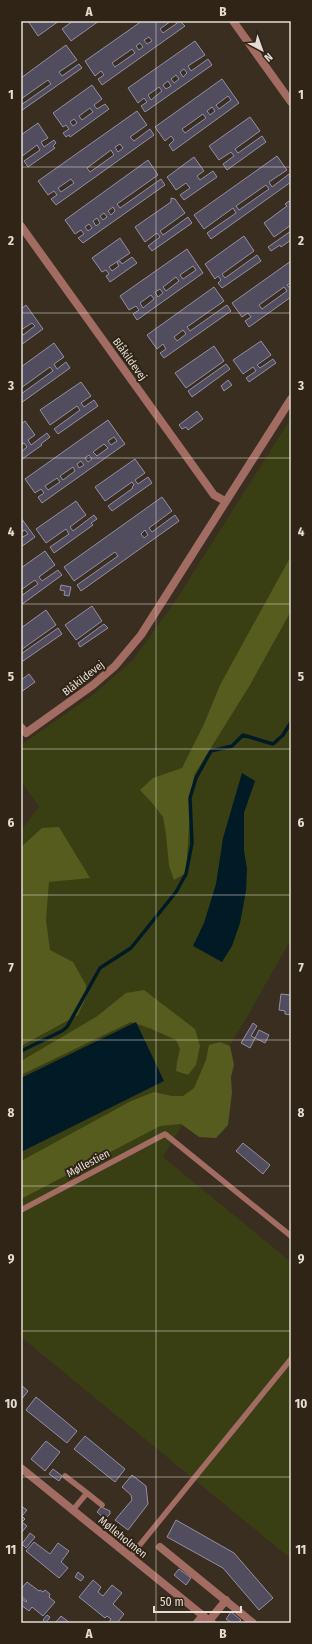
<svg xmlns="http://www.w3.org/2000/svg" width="312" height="1644" font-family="'Fira Sans Condensed',sans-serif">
	<rect width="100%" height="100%" fill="#392e20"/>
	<path fill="#3a3e13" d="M 291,418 L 291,939 L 247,1017 L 163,1157 L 291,1262 L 291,1559 L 21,1337 L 21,830 L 39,807 L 21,781 L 21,745 L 94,694 L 133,660 L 174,603 Z"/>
	<path fill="#565b1e" d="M 291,556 L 291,611 L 250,685 L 194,775 L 189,827 L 186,873 L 174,880 L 169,866 L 166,834 L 163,817 L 153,804 L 140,790 L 153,778 L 182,768 L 204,724 L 220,685 Z
		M 59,827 L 90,878 L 49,882 L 46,920 L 50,950 L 73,962 L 86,985 L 87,995 L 78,1015 L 21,1046 L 21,847 L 42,828 Z
		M 144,990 L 195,1029 L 200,1046 L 196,1065 L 188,1075 L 176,1071 L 177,1062 L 180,1049 L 176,1040 L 149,1028 L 131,1022 L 21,1075 L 21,1061 L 96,1017 L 126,993 Z
		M 220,1042 L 230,1046 L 234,1065 L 231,1077 L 232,1093 L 228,1125 L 216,1138 L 199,1137 L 181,1124 L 160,1126 L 21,1199 L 21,1161 L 131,1101 L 154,1092 L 172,1096 L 183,1096 L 194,1088 L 206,1060 L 209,1045 Z"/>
	<path fill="#001b26" d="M 242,773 L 255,781 L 244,813 L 244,851 L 247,869 L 246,891 L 240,923 L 232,946 L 222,962 L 193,946 L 204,923 L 216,884 L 223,838 Z
		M 136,1022 L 164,1081 L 21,1152 L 21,1078 Z"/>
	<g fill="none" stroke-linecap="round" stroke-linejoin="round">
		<path stroke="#001b26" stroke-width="3.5" d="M 21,1051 L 62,1031 L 67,1027 L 100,968 L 131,948 L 176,892 L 186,874 L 192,843 L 190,798 L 196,778 L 211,751 L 232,746 L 243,735 L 273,744 L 283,735 L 291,722"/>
	</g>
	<path fill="#514d5e" stroke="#948fa3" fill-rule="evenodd" d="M 28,21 L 59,21 L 38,36 Z
		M 73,21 L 99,21 L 71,41 L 62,29 Z
		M 142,21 L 171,21 L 160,29 L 163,33 L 180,21 L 185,26 L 102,85 L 98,79 L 104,75 L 101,71 L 95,76 L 85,61 ZM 149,37 L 152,41 L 147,44 L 144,40 ZM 140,43 L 143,47 L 139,50 L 136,46 ZM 132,49 L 135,53 L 115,67 L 112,63 Z
		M 195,41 L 205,55 L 188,66 L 191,71 L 208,59 L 212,65 L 145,112 L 141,106 L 147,102 L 144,98 L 138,103 L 128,88 ZM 184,69 L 187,73 L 183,77 L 180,72 ZM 176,75 L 179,79 L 174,83 L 171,79 ZM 168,81 L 171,86 L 166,89 L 163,85 ZM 159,87 L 162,91 L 151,100 L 148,95 Z
		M 66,45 L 77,60 L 59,72 L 62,76 L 79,64 L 82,68 L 21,111 L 21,105 L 51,84 L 48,80 L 21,99 L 21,78 Z
		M 222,79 L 239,103 L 173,151 L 169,145 L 174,140 L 171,136 L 165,141 L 155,127 ZM 228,96 L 231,100 L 219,109 L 216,105 ZM 212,107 L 215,111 L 210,115 L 207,111 ZM 203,114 L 206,118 L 185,133 L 182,129 Z
		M 92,85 L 102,99 L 94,105 L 97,109 L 105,104 L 109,109 L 70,137 L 69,135 L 66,137 L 63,133 L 69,129 L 66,125 L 63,127 L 53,113 ZM 90,108 L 93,112 L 82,120 L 79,116 ZM 74,119 L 77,123 L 73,126 L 70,122 Z
		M 137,111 L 147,125 L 130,137 L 134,141 L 150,129 L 154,135 L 56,205 L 51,199 L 57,195 L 54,191 L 48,195 L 38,181 ZM 120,144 L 123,148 L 118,152 L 115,147 ZM 111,150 L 114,155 L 90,172 L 87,168 ZM 71,179 L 74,183 L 61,192 L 58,188 Z
		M 250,117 L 260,131 L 235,149 L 238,153 L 262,136 L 266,142 L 227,170 L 223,164 L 234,156 L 231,152 L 219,160 L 209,146 Z
		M 38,123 L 48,138 L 41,142 L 44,147 L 54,140 L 56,143 L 53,146 L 55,148 L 28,167 L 24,161 L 40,150 L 37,145 L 21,157 L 21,135 Z
		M 277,156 L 287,170 L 269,182 L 272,187 L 289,174 L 291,182 L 211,239 L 207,233 L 236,213 L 233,208 L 204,229 L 194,215 ZM 266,185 L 269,189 L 239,210 L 236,206 Z
		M 194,157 L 204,171 L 197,176 L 200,180 L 213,171 L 217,177 L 184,200 L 180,195 L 190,188 L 186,183 L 176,190 L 167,177 Z
		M 148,160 L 158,175 L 117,204 L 120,208 L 161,179 L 165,185 L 83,243 L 78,238 L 84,234 L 81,230 L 75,234 L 65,220 ZM 113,207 L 115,211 L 111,215 L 108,211 ZM 104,213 L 107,217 L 103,220 L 100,216 ZM 97,218 L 100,223 L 96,226 L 93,221 ZM 89,224 L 92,228 L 88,231 L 85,227 Z
		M 171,198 L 175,199 L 185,213 L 160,231 L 163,235 L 188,217 L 192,223 L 152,251 L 148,246 L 160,237 L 157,233 L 145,242 L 135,227 L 171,202 Z
		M 289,201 L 291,203 L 291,225 L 274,237 L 264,223 L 287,206 L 285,204 Z
		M 291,231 L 291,240 L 281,247 L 280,245 L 271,251 L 268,247 Z
		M 244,236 L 254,251 L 222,274 L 225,278 L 257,255 L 261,261 L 222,288 L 218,283 L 221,280 L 218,276 L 215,279 L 205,264 Z
		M 120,238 L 130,253 L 109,267 L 112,271 L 119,266 L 117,263 L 120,261 L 122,264 L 132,257 L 137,263 L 110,282 L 106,276 L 109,274 L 106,270 L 102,272 L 92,258 Z
		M 187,249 L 203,273 L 137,320 L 133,314 L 139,310 L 136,306 L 129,310 L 120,296 ZM 193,266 L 196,270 L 183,279 L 180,275 ZM 176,277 L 179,281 L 166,291 L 163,287 ZM 160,289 L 163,293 L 158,297 L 155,292 ZM 151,295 L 154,299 L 143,308 L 140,303 Z
		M 291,261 L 291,283 L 287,285 L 291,289 L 291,297 L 249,327 L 245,321 L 251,317 L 248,313 L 242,317 L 232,303 ZM 284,287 L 287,291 L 262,309 L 259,305 Z
		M 214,287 L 224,301 L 187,327 L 190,331 L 227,305 L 231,311 L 164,358 L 160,353 L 166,349 L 163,344 L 157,349 L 147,335 ZM 183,330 L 186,334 L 177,341 L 174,337 Z
		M 26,305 L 43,329 L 21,345 L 21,333 L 23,335 L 35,326 L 32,323 L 21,330 L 21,309 Z
		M 261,341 L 271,355 L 257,365 L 260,368 L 273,359 L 276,363 L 249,382 L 246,378 L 256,371 L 253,367 L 243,374 L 233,360 Z
		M 54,343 L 64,357 L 54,364 L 57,369 L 66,362 L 70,368 L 21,403 L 21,394 L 53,371 L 50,367 L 21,388 L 21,367 Z
		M 214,346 L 224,361 L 186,388 L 175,373 Z
		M 226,364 L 230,369 L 192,397 L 188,391 Z
		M 228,380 L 232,385 L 224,391 L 221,386 Z
		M 81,382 L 91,396 L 81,403 L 84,407 L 94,400 L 98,406 L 58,434 L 54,429 L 80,410 L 77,406 L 50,425 L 40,410 Z
		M 197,411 L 203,419 L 188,430 L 186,427 L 182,429 L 179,425 Z
		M 108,420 L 125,444 L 42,503 L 38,497 L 44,493 L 41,489 L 35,493 L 25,479 ZM 114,437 L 117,441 L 111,445 L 108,441 ZM 104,444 L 108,448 L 97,456 L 93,452 ZM 89,455 L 92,459 L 88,462 L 85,458 ZM 81,461 L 84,465 L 79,468 L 77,464 ZM 73,467 L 75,471 L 63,480 L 60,476 ZM 57,478 L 60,482 L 48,490 L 45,486 Z
		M 25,421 L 35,435 L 28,440 L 31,445 L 47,433 L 50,437 L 41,444 L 42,445 L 21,460 L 21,452 L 27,447 L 24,443 L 21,445 L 21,424 Z
		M 135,459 L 145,473 L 135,480 L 138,484 L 148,477 L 152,483 L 112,511 L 108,506 L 133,488 L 132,487 L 134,485 L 132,482 L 105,501 L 95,487 Z
		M 162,497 L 172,511 L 149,528 L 152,532 L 175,515 L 179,521 L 81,591 L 77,585 L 118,556 L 115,552 L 74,581 L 64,567 ZM 145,530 L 148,535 L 144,538 L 141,534 Z
		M 76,501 L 86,515 L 70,527 L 73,531 L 94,515 L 97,519 L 91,523 L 93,525 L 54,553 L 50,547 L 69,534 L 66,529 L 46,543 L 36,529 Z
		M 21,518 L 35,537 L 21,547 L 21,538 L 28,534 L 25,530 L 21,532 Z
		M 45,551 L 55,565 L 39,577 L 42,581 L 58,570 L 62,575 L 21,605 L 21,596 L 38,584 L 35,580 L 21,590 L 21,568 Z
		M 61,585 L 71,587 L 69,596 L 64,595 L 65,591 L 60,590 Z
		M 92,606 L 102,621 L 76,640 L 65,625 Z
		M 46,610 L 56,625 L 21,650 L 21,628 Z
		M 104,624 L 108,628 L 80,647 L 78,643 Z
		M 58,628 L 62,634 L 23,661 L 21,658 L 21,654 Z
		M 29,674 L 35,682 L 21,692 L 21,680 Z
		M 281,994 L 291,995 L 291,1015 L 285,1014 L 285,1011 L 279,1010 Z
		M 253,1023 L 257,1026 L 251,1036 L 255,1038 L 250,1048 L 241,1043 Z
		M 259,1030 L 269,1035 L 265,1043 L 255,1038 Z
		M 243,1143 L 270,1165 L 263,1174 L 236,1151 Z
		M 21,1385 L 28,1391 L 21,1400 Z
		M 36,1397 L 77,1431 L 67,1443 L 26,1410 Z
		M 85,1436 L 125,1469 L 115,1482 L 74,1449 Z
		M 46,1441 L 60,1452 L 45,1471 L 31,1459 Z
		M 53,1469 L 62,1476 L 59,1481 L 49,1474 Z
		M 132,1475 L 146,1486 L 148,1504 L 128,1530 L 115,1520 L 132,1500 L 131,1495 L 122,1487 Z
		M 21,1506 L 27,1510 L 22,1516 L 25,1519 L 22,1522 L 27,1526 L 21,1533 Z
		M 101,1507 L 110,1511 L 110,1514 L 105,1519 L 97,1512 Z
		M 176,1520 L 234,1553 L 273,1598 L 259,1610 L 223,1568 L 167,1537 Z
		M 30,1533 L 35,1537 L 26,1548 L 22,1544 Z
		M 34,1542 L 50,1554 L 58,1543 L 69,1551 L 61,1562 L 68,1568 L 59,1578 L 26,1551 Z
		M 179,1569 L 191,1578 L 186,1585 L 174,1575 Z
		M 78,1572 L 84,1577 L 81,1581 L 75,1577 Z
		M 93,1580 L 101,1587 L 98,1592 L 103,1596 L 112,1585 L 122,1593 L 113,1604 L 124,1614 L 117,1623 L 110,1623 L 109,1622 L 111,1619 L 107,1616 L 105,1618 L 79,1597 Z
		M 27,1582 L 39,1591 L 40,1590 L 43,1592 L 45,1590 L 50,1594 L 49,1597 L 55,1602 L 43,1616 L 32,1607 L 29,1611 L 21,1605 L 21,1598 L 26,1602 L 27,1601 L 21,1596 L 21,1589 Z
		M 231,1612 L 241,1620 L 238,1623 L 232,1623 L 226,1619 Z
		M 47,1615 L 50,1617 L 46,1623 L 43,1620 Z
		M 61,1616 L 70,1623 L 55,1623 Z"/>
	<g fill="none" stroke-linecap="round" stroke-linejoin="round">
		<path stroke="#a36c62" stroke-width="5.5" d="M 21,1210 L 165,1134 L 291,1236
			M 65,1476 L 87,1493
			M 72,1511 L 87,1493 L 102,1505
			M 130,1557 L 291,1359"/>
		<path stroke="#a36c62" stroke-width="8" d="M 233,21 L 291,102
			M 21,226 L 214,495 L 225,501
			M 21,727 L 26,733 L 93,685 L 115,666 L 141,635 L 291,399
			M 160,1547 L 253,1623
			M 209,1621 L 226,1600
			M 197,1623 L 203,1615"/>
		<path stroke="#a36c62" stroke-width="8" d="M 21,1468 L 212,1623"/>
	</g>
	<path fill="none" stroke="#e4ddd4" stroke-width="1" stroke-opacity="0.55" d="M 156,21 L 156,1623M 21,167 L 291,167M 21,313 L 291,313M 21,458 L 291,458M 21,604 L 291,604M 21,749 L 291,749M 21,895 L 291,895M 21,1040 L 291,1040M 21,1186 L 291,1186M 21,1331 L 291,1331M 21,1477 L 291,1477"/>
	<g text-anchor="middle" stroke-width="4" stroke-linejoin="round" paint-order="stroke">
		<g font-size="11" fill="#e4ddd4" stroke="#2f2416">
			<text transform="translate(130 359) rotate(54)" y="4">Blåkildevej</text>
			<text transform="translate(83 678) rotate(-38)" y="4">Blåkildevej</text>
			<text transform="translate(88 1163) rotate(-28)" y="4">Møllestien</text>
			<text transform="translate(123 1537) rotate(39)" y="4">Mølleholmen</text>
		</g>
	</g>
	<rect width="312" height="1644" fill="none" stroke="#2f2416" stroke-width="44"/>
	<g transform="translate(262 50) rotate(139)" stroke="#2f2416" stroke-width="3" paint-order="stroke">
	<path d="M0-3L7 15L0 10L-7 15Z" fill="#e4ddd4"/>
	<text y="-6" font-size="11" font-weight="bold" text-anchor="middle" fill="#e4ddd4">N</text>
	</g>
	<path d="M154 1606v6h87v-6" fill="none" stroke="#e4ddd4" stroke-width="2"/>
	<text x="160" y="1606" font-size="12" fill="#e4ddd4" stroke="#2f2416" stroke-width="3" paint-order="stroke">50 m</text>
	<rect x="22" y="22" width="268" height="1600" fill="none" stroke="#e4ddd4" stroke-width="1.5"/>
	<g font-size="13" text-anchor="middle" font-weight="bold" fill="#e4ddd4">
		<text x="89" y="16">A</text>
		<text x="223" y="16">B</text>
		<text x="11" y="99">1</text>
		<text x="301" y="99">1</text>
		<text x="11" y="245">2</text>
		<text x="301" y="245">2</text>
		<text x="11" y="390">3</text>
		<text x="301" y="390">3</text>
		<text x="11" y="536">4</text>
		<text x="301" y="536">4</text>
		<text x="11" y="681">5</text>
		<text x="301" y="681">5</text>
		<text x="11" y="827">6</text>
		<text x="301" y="827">6</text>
		<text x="11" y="972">7</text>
		<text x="301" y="972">7</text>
		<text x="11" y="1117">8</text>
		<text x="301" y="1117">8</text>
		<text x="11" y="1263">9</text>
		<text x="301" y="1263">9</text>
		<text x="11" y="1408">10</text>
		<text x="301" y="1408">10</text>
		<text x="11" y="1554">11</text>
		<text x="301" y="1554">11</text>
		<text x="89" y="1638">A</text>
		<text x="223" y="1638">B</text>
	</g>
</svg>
